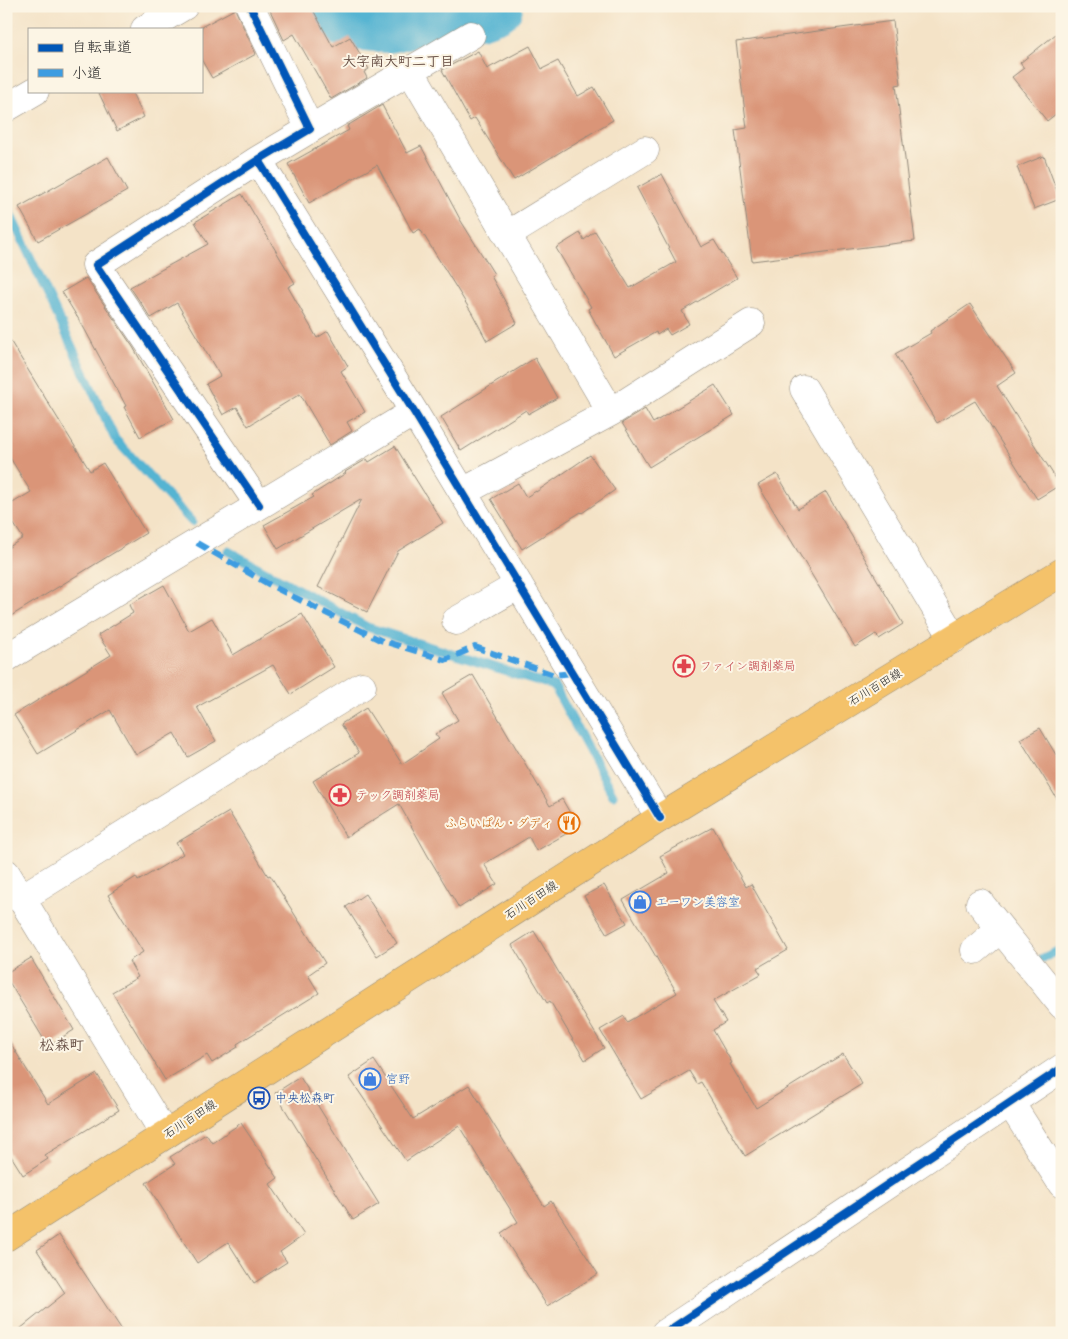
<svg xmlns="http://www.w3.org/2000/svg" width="1068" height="1339" font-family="Delius,'Klee One',sans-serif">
	<rect width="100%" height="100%" fill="#fcf5e5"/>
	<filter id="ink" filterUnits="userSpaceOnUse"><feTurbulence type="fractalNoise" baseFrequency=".02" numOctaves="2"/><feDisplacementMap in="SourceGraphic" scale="10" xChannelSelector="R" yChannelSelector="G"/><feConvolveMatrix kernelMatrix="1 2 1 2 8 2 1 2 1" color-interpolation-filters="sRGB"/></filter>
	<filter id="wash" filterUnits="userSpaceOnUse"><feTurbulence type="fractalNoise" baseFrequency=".0096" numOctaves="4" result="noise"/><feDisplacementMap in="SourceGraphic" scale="20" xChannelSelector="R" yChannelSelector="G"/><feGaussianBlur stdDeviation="1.12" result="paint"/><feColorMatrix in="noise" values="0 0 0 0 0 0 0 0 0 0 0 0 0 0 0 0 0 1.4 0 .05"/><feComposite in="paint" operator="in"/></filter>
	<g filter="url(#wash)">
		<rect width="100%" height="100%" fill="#f4e3c7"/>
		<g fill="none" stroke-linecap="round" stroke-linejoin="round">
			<path stroke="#54b4d2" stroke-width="9" d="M 6,205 L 115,439 L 192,522
				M 228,551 L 367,627 L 554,686 L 613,795
				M 1043,958 L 1062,949"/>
			<path stroke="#54b4d2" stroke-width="54" d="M 322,6 L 328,15 L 354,23 L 388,26 L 417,19 L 479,12 L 496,6"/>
		</g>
		<g id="blocks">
			<path fill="#da9578" d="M 268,6 L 311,6 L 333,47 L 350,37 L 369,69 L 364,72 L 367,78 L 331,99 L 294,34 L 284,40 Z
				M 235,9 L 256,54 L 212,78 L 201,59 L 201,27 Z
				M 893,21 L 901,84 L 896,85 L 915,241 L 752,261 L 735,130 L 747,128 L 736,42 Z
				M 1062,29 L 1062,109 L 1047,121 L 1012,77 L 1024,68 L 1020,63 Z
				M 530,46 L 542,69 L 558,61 L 578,96 L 594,87 L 613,120 L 514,180 L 475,118 L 470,121 L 442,70 L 478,51 L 487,69 Z
				M 98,91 L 131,91 L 144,117 L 117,131 Z
				M 382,105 L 407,153 L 421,146 L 461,221 L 494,274 L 491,276 L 517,323 L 487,341 L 472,313 L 420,229 L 413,233 L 377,165 L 309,203 L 288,164 L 349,130 L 347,126 Z
				M 1044,156 L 1060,199 L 1034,209 L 1017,167 Z
				M 108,157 L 127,191 L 38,241 L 19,207 Z
				M 662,174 L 701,247 L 714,240 L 737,278 L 682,311 L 689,324 L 670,335 L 666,329 L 657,335 L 656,332 L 614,356 L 588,309 L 591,307 L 556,248 L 580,233 L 584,240 L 595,231 L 630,288 L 676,262 L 637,188 Z
				M 242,194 L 295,283 L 288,287 L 317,338 L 328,331 L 348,366 L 341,371 L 365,412 L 347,422 L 352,431 L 330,445 L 300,394 L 248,426 L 237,407 L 223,415 L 206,384 L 220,376 L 177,303 L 151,318 L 130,287 L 208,244 L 195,222 Z
				M 86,278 L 133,347 L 174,419 L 140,437 L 124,407 L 126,406 L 84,328 L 62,292 Z
				M 970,304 L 1016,373 L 997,386 L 1060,485 L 1037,499 L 975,401 L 937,423 L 895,354 L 931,333 L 930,331 Z
				M 6,334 L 90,471 L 103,463 L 146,533 L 6,619 L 6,549 L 23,538 L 6,512 L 6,507 L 31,492 L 6,451 Z
				M 535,358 L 557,398 L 528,414 L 526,410 L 461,451 L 441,417 Z
				M 715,385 L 734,415 L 649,467 L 622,423 L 645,409 L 653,423 Z
				M 395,446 L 443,523 L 398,551 L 367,612 L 318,587 L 362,499 L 278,549 L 264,525 L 314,497 L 312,495 L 346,473 L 345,472 L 367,459 L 369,462 Z
				M 590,455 L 615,490 L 582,513 L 581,512 L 522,549 L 491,499 L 518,483 L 526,497 L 536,491 L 536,492 Z
				M 777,474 L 798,509 L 826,492 L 903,624 L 879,639 L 876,634 L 855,647 L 758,485 Z
				M 164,585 L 189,631 L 212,618 L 233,655 L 302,614 L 334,667 L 291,694 L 273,665 L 197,707 L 216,741 L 188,757 L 174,733 L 136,755 L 110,710 L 38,754 L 14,715 L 111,655 L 98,635 L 133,613 L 129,605 Z
				M 473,675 L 550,806 L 562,799 L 578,827 L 536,851 L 529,837 L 484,864 L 497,884 L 459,908 L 428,856 L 399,804 L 346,837 L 313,781 L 359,753 L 341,724 L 366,708 L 402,764 L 439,739 L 435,734 L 458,720 L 442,693 Z
				M 1040,728 L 1062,765 L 1062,807 L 1020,739 Z
				M 229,812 L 268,876 L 270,875 L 325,963 L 308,975 L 319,993 L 237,1044 L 238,1047 L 212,1063 L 207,1055 L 165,1080 L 112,992 L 138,977 L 129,961 L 143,952 L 108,895 L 136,877 L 138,881 L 183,854 L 176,843 Z
				M 713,827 L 746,887 L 751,884 L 788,950 L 757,968 L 761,974 L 713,1001 L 726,1022 L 713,1030 L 732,1063 L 730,1064 L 756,1108 L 843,1054 L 862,1084 L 745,1156 L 701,1082 L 697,1084 L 689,1071 L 641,1099 L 600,1030 L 624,1016 L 627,1022 L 677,993 L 623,900 L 669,873 L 660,856 Z
				M 604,885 L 627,923 L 607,934 L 584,896 Z
				M 365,894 L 397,943 L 377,956 L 346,907 Z
				M 534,931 L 604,1048 L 585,1060 L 550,1001 L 547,1003 L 512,945 Z
				M 31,958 L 74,1030 L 48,1046 L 6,977 L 6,973 Z
				M 6,1036 L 48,1104 L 97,1074 L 119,1110 L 45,1155 L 48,1159 L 23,1175 L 6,1148 Z
				M 374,1060 L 413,1119 L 469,1085 L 544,1206 L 551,1201 L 598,1274 L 547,1306 L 501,1233 L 518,1222 L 459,1126 L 406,1161 L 349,1077 Z
				M 300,1077 L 379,1204 L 353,1220 L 275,1093 Z
				M 241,1123 L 278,1178 L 270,1184 L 304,1235 L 280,1252 L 287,1262 L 254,1283 L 228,1242 L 197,1263 L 146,1183 L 175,1164 L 170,1157 L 206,1134 L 212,1143 Z
				M 59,1235 L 124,1333 L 15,1333 L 65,1293 L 37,1250 Z"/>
		</g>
	</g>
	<g filter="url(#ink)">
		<use href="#blocks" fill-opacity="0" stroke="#908779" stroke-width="1"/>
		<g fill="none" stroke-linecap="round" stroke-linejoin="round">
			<g stroke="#908779" stroke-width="29">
				<path id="minor" d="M 250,6 L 310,129 L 258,160 L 414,412 L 660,818
					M 145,29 L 184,6
					M 410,70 L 611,412
					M 6,108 L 35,91
					M 310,129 L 471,35
					M 258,160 L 96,265 L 259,505
					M 507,235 L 645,150
					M 804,389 L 954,639
					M 463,492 L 611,412 L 751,323
					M 456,621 L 519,585
					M 6,658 L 414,412
					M 6,873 L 165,1135
					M 20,899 L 362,686
					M 980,903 L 1062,1005
					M 975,950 L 1000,929
					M 1011,1104 L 1062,1184
					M 665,1333 L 1062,1068"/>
			</g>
			<g stroke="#908779" stroke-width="29">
				<path id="major" d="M 6,1237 L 660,818 L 1062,572"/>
			</g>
			<use href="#minor" stroke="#fff" stroke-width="28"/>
			<use href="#major" stroke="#f4c26a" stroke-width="28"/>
			<path stroke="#3d9ce1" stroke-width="6" stroke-dasharray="12 6" stroke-linecap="butt" d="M 197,543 L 270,585 L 380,640 L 445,660 L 475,647 L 554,675 L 573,673"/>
			<g stroke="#fcf5e5" stroke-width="11">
				<path id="cycleway" d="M 250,6 L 310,129 L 258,160 L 414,412 L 660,818
					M 258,160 L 96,265 L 259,505
					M 665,1333 L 1062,1068"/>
			</g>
			<use href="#cycleway" stroke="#0057b8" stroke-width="8"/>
		</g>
	</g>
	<defs>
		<g id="pharmacy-ring" transform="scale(1.125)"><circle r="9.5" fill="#fcf5e5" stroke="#e0444e" stroke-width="1.5"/><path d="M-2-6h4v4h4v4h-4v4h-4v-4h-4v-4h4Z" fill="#e0444e"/></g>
		<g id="restaurant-ring" transform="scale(1.125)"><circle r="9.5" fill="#fcf5e5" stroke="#e8710a" stroke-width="1.5"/><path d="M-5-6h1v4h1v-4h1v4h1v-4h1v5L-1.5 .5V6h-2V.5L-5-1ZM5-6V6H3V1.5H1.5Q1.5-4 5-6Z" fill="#e8710a"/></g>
		<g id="shop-ring" transform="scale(1.125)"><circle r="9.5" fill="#fcf5e5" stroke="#3f7fe0" stroke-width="1.5"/><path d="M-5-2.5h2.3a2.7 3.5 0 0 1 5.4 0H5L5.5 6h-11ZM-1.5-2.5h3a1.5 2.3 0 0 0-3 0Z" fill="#3f7fe0"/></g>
		<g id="bus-ring" transform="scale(1.125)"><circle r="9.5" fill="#fcf5e5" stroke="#1a4fb4" stroke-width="1.5"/><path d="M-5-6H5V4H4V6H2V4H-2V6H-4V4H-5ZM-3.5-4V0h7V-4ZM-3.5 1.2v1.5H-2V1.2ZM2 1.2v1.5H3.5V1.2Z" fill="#1a4fb4"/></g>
	</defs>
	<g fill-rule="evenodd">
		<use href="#pharmacy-ring" x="684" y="666"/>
		<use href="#pharmacy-ring" x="340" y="795"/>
		<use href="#restaurant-ring" x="569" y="823"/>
		<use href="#shop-ring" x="640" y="902"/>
		<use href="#shop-ring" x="370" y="1079"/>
		<use href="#bus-ring" x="259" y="1098"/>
	</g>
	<g text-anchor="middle" stroke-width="4" stroke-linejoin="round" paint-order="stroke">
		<g font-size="12" fill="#be3a42" stroke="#fcf5e5" text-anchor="start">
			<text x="700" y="670">ファイン調剤薬局</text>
			<text x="356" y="799">テック調剤薬局</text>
		</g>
		<g font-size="12" fill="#2b2b2b" stroke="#fcf5e5">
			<text transform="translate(875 687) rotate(-31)" y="4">石川百田線</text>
			<text transform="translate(531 900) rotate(-33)" y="4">石川百田線</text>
			<text transform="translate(190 1119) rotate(-33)" y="4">石川百田線</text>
		</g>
		<g font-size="12" fill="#c56008" stroke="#fcf5e5" text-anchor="end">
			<text x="553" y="827">ふらいぱん・ダディ</text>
		</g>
		<g font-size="12" fill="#366cbe" stroke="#fcf5e5" text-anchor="start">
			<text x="656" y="906">エーワン美容室</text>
			<text x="386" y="1083">宮野</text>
		</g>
		<g font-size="12" fill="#164399" stroke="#fcf5e5" text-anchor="start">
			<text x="275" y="1102">中央松森町</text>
		</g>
		<g font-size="14" font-weight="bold" fill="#685046" stroke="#fcf5e5">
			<text x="398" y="66">大字南大町二丁目</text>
		</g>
		<g font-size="15" font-weight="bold" fill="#685046" stroke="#fcf5e5">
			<text x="62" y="1050">松森町</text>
		</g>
	</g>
	<rect width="1068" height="1339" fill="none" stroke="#fcf5e5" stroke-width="25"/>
	<rect x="28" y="28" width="175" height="65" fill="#fcf5e5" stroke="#a8a49b"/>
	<rect x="38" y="44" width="25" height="8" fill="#0057b8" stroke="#a8a49b"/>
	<text x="72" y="52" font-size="15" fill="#2b2b2b">自転車道</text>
	<rect x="38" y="69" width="25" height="8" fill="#3d9ce1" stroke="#a8a49b"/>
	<text x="72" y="78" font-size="15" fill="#2b2b2b">小道</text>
</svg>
